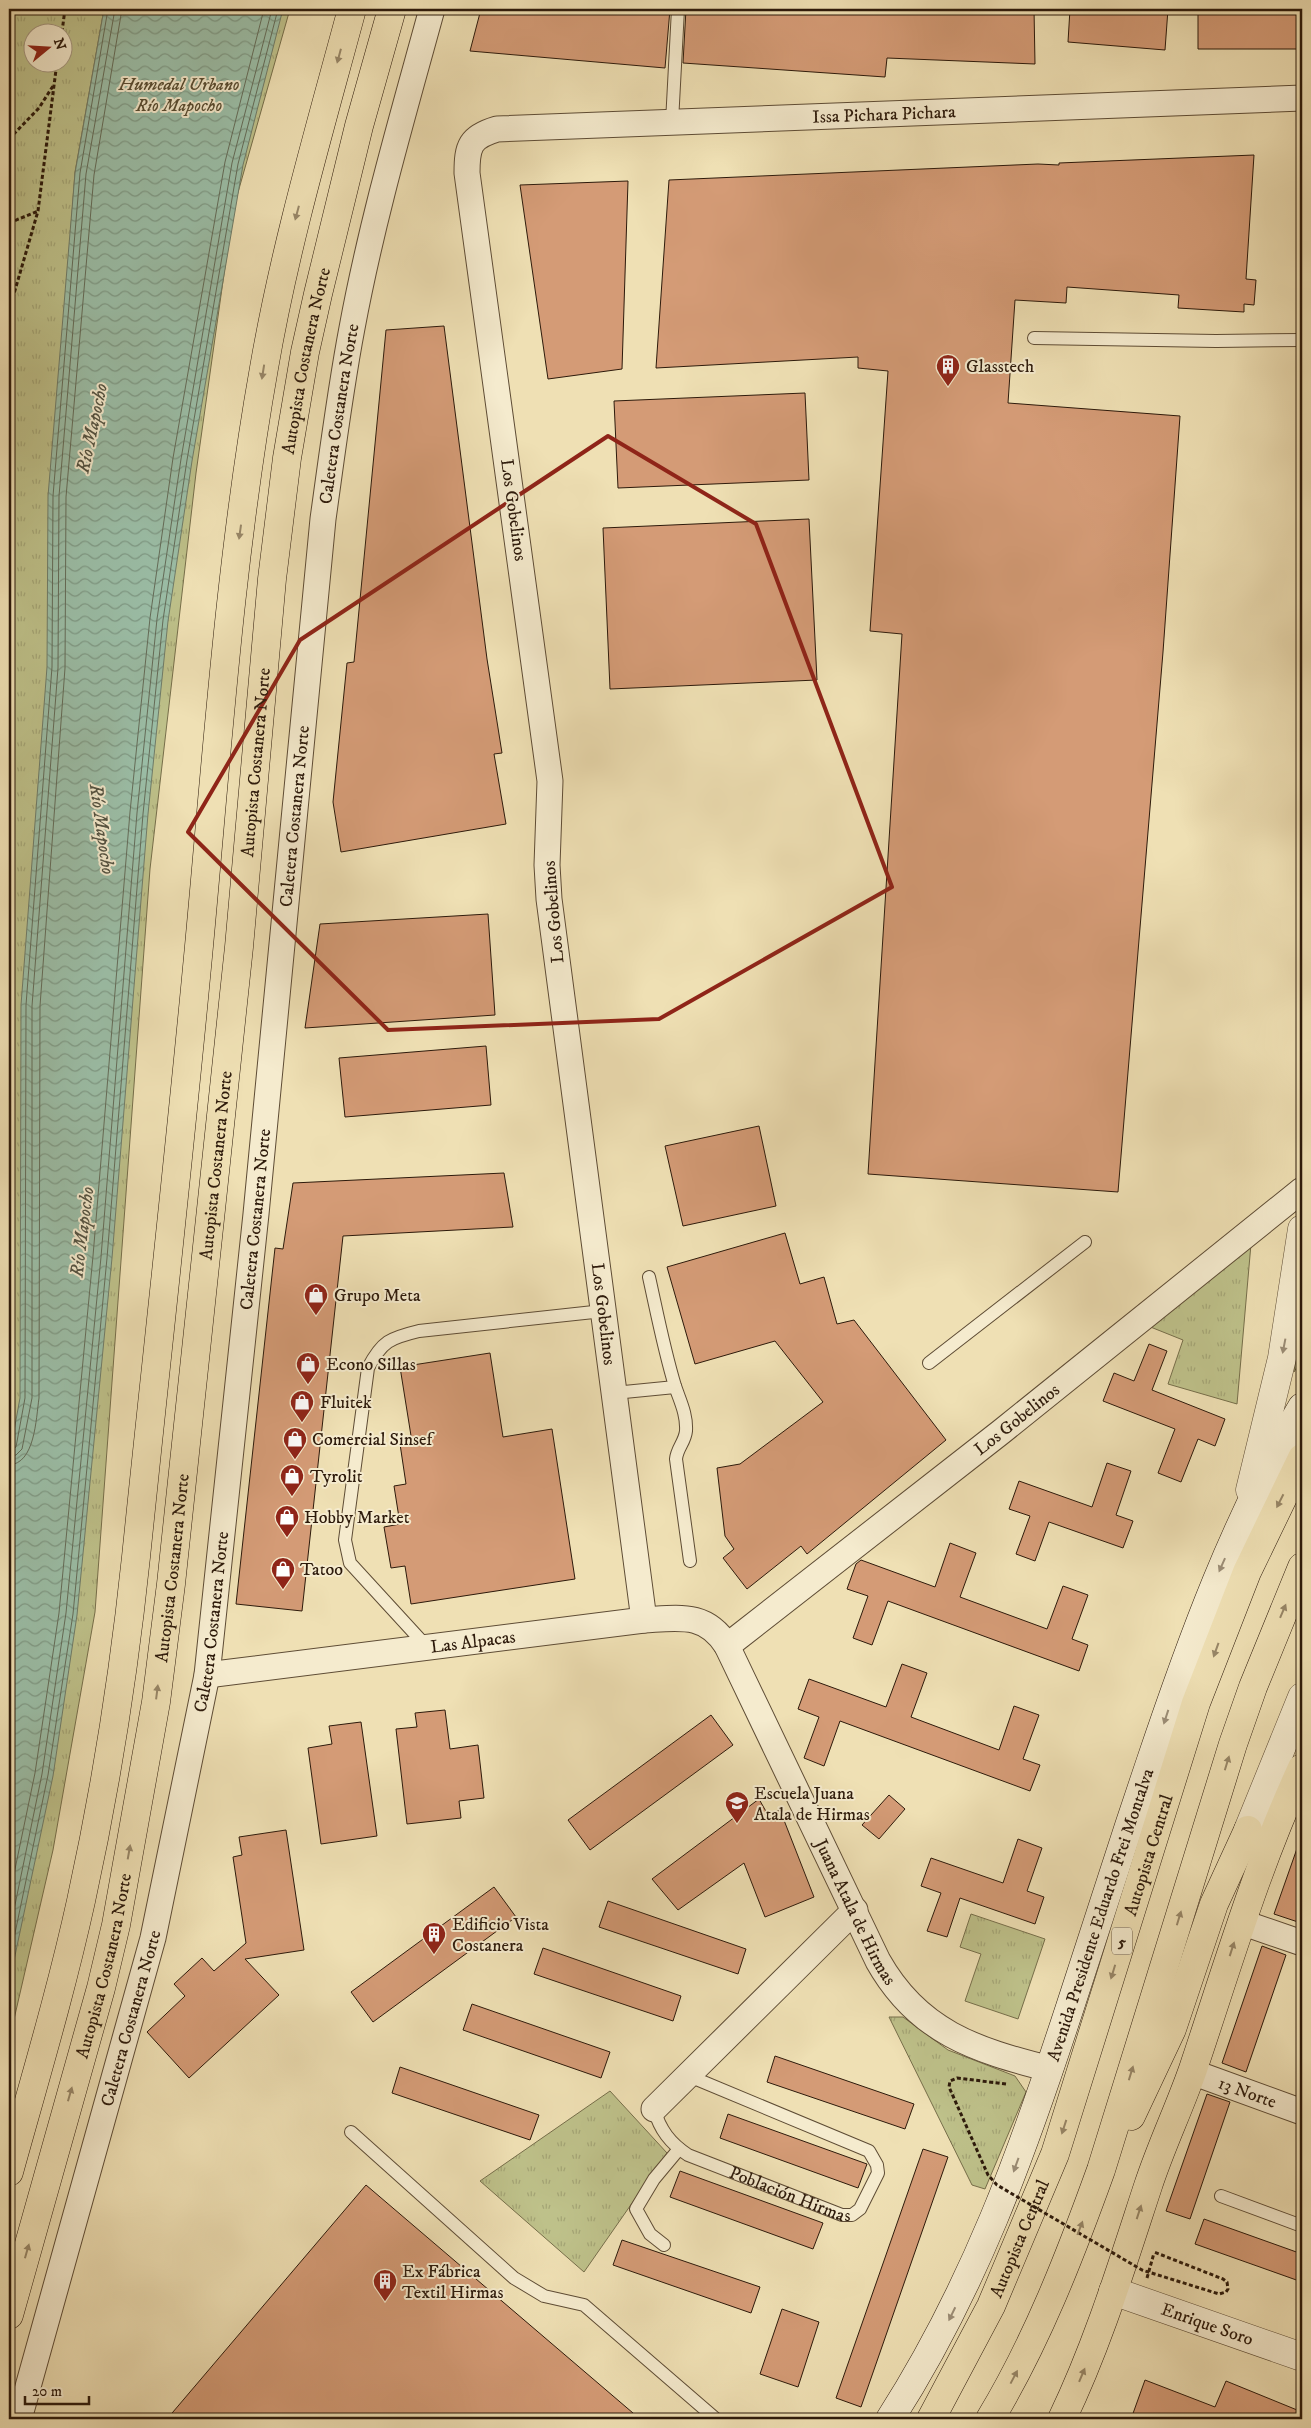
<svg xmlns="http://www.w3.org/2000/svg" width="1311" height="2428" font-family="'IM FELL DW Pica',serif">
	<defs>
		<pattern id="grass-tufts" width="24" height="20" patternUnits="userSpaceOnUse" patternTransform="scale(1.25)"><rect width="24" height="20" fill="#bec18a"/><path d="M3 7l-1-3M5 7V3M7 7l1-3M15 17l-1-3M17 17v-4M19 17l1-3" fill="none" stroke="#a4a576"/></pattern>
		<pattern id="water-waves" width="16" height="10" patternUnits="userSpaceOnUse" patternTransform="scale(1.25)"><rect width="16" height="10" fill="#9bbea7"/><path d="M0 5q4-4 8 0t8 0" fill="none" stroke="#7f9a86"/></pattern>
	</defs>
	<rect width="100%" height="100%" fill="#efe0b4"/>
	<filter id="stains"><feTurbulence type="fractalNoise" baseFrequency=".004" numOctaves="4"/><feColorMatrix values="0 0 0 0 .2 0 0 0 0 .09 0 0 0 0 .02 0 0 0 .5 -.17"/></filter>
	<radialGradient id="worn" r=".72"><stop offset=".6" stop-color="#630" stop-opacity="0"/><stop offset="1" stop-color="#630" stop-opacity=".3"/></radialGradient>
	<path fill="url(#grass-tufts)" stroke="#766e4a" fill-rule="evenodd" d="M 9,9 L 104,9 L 75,172 L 71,227 L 114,9 L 290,9 L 233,210 L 196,473 L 150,869 L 95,1612 L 53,1850 L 9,2041 ZM 32,32 L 62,32 L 62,62 L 32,62 Z
		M 1251,1244 L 1237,1404 L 1168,1384 L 1183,1340 L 1148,1326 Z
		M 1302,1303 L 1302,1359 L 1294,1372 Z
		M 971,1914 L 1045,1939 L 1018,2019 L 965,2001 L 981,1954 L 960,1947 Z
		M 889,2017 L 903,2017 L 948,2050 L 1015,2076 L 1026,2092 L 985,2189 L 972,2185 Z
		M 610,2091 L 667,2153 L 584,2272 L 480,2181 Z"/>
	<path fill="url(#water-waves)" stroke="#6f7c69" d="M 104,9 L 283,9 L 243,165 L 192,461 L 168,621 L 148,814 L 112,1258 L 77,1615 L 53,1776 L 9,1984 L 9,1458 L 20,1398 L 21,1005 L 47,667 L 48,496 L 75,173 Z"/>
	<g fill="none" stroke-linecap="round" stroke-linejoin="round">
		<path stroke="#646c59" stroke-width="1" d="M 9,1451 L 16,1447 L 25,1398 L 26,1005 L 52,667 L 53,496 L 80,173 L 108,9
			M 9,1457 L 16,1455 L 22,1449 L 32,1398 L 32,1006 L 58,668 L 59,496 L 86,174 L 115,9
			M 9,1465 C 35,1464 36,1419 39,1398 L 40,1006 L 65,668 L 66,497 L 94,175 L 122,9
			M 9,1898 L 35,1773 L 59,1613 L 93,1256 L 130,812 L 150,618 L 173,458 L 225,162 L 264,9
			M 9,1934 L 42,1774 L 66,1613 L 101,1257 L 137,813 L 157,619 L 181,459 L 232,163 L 272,9
			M 9,1962 L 48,1775 L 73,1614 L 107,1258 L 143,814 L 163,620 L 187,460 L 238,164 L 278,9"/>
	</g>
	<path fill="#d49b76" stroke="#2d1a0b" d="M 481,9 L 670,9 L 665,68 L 470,51 Z
		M 686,9 L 1034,9 L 1035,64 L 887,58 L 885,77 L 683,63 Z
		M 1070,9 L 1168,9 L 1165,50 L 1068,42 Z
		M 1198,9 L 1302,9 L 1302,49 L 1198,49 Z
		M 1254,155 L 1246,279 L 1256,280 L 1254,305 L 1244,304 L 1244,312 L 1178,308 L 1179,295 L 1067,287 L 1066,303 L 1015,300 L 1008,403 L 1180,416 L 1163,652 L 1118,1192 L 868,1174 L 902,634 L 870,631 L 888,371 L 858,368 L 858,357 L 656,368 L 669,180 L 1038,164 L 1059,165 L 1059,163 Z
		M 628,181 L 622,369 L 548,379 L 520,185 Z
		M 444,326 L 487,659 L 502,753 L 494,754 L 506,824 L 341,852 L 333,802 L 347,663 L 354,662 L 386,330 Z
		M 805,393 L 809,480 L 618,488 L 614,401 Z
		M 809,519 L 817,680 L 610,689 L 603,528 Z
		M 488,914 L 495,1015 L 305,1028 L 320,924 Z
		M 486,1046 L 491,1105 L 345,1117 L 339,1058 Z
		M 759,1126 L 776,1206 L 683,1226 L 665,1146 Z
		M 504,1173 L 513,1227 L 343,1236 L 302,1611 L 236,1604 L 275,1248 L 283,1249 L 293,1183 Z
		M 785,1233 L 800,1284 L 824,1277 L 837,1324 L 854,1320 L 946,1440 L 807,1554 L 801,1546 L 747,1589 L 723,1558 L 734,1549 L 725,1536 L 717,1468 L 740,1464 L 823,1402 L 775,1341 L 695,1364 L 667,1267 Z
		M 1149,1344 L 1167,1351 L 1152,1390 L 1225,1419 L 1215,1446 L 1198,1439 L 1181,1482 L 1158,1473 L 1175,1429 L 1103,1401 L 1114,1373 L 1134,1381 Z
		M 490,1353 L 503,1437 L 552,1429 L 575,1579 L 411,1604 L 405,1566 L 391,1568 L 384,1527 L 400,1524 L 394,1486 L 406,1484 L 400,1444 L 412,1442 L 400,1367 Z
		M 1107,1463 L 1131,1471 L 1116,1515 L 1133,1521 L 1123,1548 L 1049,1522 L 1035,1561 L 1016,1554 L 1030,1516 L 1009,1509 L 1019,1481 L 1092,1507 Z
		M 950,1543 L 976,1553 L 960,1597 L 1047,1629 L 1063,1586 L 1088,1595 L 1072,1639 L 1088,1645 L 1079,1671 L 888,1601 L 872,1645 L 853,1638 L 868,1596 L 847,1589 L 856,1564 L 861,1560 L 935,1587 Z
		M 902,1664 L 927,1673 L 911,1717 L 999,1750 L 1014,1706 L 1039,1715 L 1023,1759 L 1040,1765 L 1030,1791 L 840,1721 L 824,1766 L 804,1758 L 819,1717 L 798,1709 L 809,1679 L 886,1707 Z
		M 445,1710 L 450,1749 L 478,1745 L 484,1798 L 459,1801 L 461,1818 L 407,1824 L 396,1729 L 417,1727 L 415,1713 Z
		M 711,1715 L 733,1745 L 590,1850 L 568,1820 Z
		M 361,1722 L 377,1836 L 321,1844 L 308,1748 L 332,1744 L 329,1726 Z
		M 889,1795 L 905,1809 L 879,1839 L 862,1825 Z
		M 759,1799 L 768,1815 L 780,1810 L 814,1897 L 765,1917 L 744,1863 L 678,1910 L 652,1879 Z
		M 286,1830 L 304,1950 L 245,1959 L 279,1995 L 189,2078 L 147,2032 L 185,1996 L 174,1984 L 202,1958 L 214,1971 L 246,1943 L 233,1857 L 242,1855 L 239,1837 Z
		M 1018,1839 L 1042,1848 L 1027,1891 L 1044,1897 L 1035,1924 L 960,1898 L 947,1937 L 927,1931 L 941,1893 L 921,1886 L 931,1858 L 1003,1883 Z
		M 1300,1840 L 1302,1840 L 1302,1909 L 1298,1922 L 1274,1914 Z
		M 494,1887 L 516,1917 L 373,2022 L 351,1992 Z
		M 608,1901 L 746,1949 L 738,1974 L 599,1927 Z
		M 1262,1946 L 1286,1955 L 1246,2072 L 1222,2063 Z
		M 543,1948 L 681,1996 L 673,2021 L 534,1974 Z
		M 472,2004 L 610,2052 L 601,2078 L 463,2030 Z
		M 775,2056 L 914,2104 L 905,2129 L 767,2082 Z
		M 400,2067 L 539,2115 L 530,2140 L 392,2093 Z
		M 1207,2094 L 1230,2102 L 1190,2219 L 1166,2211 Z
		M 728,2114 L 867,2164 L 858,2188 L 720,2138 Z
		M 923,2149 L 948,2157 L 861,2407 L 836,2398 Z
		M 680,2171 L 823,2223 L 813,2249 L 670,2197 Z
		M 366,2185 L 640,2419 L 167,2419 Z
		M 1204,2219 L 1302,2254 L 1302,2282 L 1195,2244 Z
		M 622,2240 L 760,2287 L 751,2313 L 613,2265 Z
		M 782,2309 L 819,2322 L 798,2387 L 760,2374 Z
		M 1145,2380 L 1215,2407 L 1226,2381 L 1302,2412 L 1302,2419 L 1131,2419 Z"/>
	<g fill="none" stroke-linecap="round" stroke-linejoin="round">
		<g stroke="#5e4c35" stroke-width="14">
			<g id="service">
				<path d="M 672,122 L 678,9"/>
				<path d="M 1034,338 L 1216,341 L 1302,340"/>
				<path d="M 649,1277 C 657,1313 664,1350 675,1386 C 680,1401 687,1414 686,1431 C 685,1442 677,1448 676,1459 L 690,1561"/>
				<path d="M 929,1363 L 1085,1242"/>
				<path d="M 614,1393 L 675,1387"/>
				<path d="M 427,1647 L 350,1563 L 345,1540 L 368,1368 C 382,1341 390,1338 419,1331 L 603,1311"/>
				<path id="s1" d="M 654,2109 C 660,2130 670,2143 688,2155 L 842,2215 L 852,2215 L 860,2209 L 878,2173 L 877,2165 L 869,2151 L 689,2076"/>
				<path d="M 351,2132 L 514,2278 L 544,2296 L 584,2305 L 716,2419"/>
				<path d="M 1221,2196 L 1302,2226"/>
				<path d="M 664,2245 L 650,2234 L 636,2209 L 654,2179 L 679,2149"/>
			</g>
		</g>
		<g stroke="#5e4c35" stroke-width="27">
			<g id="minor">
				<path id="s2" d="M 644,1620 L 549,899 L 547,865 L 550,781 L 467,173 C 467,146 470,137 497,129 L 1302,98"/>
				<path id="s3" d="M 727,1646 L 1001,1432 L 1302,1190"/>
				<path id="s4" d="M 207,1675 L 644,1620 C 679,1618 706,1612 727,1646 L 878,1961 C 918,2032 975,2050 1050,2069"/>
				<path d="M 1241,1922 L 1302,1943"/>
				<path id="s5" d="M 1192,2072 L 1302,2112"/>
				<path d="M 654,2109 L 855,1910"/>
				<path id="s6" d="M 19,2419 L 153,1938 L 207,1675 L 256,1214 L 323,519 C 332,455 340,391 352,328 C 372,220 403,115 432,9"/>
			</g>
		</g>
		<g stroke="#5e4c35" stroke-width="29">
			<g id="tertiary">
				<path d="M 1250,1490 L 1282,1358 L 1302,1229"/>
				<path d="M 1248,1830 L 1302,1697"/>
				<path id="s7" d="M 1113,2291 L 1302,2357"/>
			</g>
		</g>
		<g stroke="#2d1a0b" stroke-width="29">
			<g id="secondary">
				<path id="s8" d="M 890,2419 C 974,2288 1022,2154 1070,2007 C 1096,1926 1122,1846 1149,1766 C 1191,1641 1235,1520 1302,1407"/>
			</g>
		</g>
		<g stroke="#2d1a0b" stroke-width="29">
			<path id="primary" d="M 1062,2419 C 1098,2344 1122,2265 1148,2186 C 1161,2146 1179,2109 1193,2069 C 1227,1968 1257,1865 1302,1768"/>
		</g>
		<g stroke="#2d1a0b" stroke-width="29">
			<g id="motorway">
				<path d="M 1131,2116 L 1172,2029 L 1214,1904 L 1248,1830"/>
				<path d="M 9,2172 C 34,2082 61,1992 81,1901 C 106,1787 124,1672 136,1557 C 157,1353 180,1150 199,946 C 217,753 230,559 264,368 C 285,246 320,128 352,9"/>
				<path id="s9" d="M 9,2315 L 101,1988 L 116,1925 L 156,1702 L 171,1584 L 239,947 L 272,579 L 287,458 L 305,352 L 318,294 L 359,126 L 392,9"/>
				<path id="s10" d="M 931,2419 L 991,2306 L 1055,2154 L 1196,1703 L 1247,1572 L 1302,1458"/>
				<path d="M 990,2419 C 1037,2341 1070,2256 1101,2170 L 1233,1744 L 1253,1687 L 1302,1567"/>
			</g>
		</g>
		<path stroke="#2d1a0b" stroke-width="3" stroke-dasharray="4 2.5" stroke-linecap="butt" d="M 62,32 L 65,9
			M 9,139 L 39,108 L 53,86
			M 9,223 L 38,211
			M 9,311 L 38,211 L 57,62
			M 1147,2278 L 1154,2253"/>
		<use href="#service" stroke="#f5ebce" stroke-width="12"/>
		<use href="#minor" stroke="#f5ebce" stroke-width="25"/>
		<use href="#tertiary" stroke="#f5ebce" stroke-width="28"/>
		<use href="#secondary" stroke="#f5ebce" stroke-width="28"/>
		<use href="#primary" stroke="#efe0b4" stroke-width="28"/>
		<use href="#motorway" stroke="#efe0b4" stroke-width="28"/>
		<path stroke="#2d1a0b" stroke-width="3" stroke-dasharray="4 2.5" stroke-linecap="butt" d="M 1006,2084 L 957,2078 L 950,2081 L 949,2087 L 988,2175 L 997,2185 L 1142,2270 L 1219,2294 L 1226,2292 L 1228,2289 L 1227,2282 L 1223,2279 L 1154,2252"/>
	</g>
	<defs><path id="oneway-solid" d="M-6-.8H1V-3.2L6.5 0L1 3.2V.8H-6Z" transform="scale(1.25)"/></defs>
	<g fill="#988768">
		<use href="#oneway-solid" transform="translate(339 56) rotate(105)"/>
		<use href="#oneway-solid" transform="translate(297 213) rotate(105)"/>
		<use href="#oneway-solid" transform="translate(263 372) rotate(99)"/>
		<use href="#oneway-solid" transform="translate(240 532) rotate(98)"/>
		<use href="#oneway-solid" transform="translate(1280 1501) rotate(117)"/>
		<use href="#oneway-solid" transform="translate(1283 1611) rotate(-67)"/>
		<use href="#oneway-solid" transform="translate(1216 1650) rotate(110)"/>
		<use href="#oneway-solid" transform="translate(157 1692) rotate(-83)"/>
		<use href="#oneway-solid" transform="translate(1227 1763) rotate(-73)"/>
		<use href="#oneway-solid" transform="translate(129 1852) rotate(-80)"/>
		<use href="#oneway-solid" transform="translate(1179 1918) rotate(-73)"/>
		<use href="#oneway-solid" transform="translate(1232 1949) rotate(-72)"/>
		<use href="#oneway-solid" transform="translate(1113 1972) rotate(107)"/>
		<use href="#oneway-solid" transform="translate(1131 2073) rotate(-73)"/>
		<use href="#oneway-solid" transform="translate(70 2094) rotate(-74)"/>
		<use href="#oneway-solid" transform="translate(1064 2127) rotate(108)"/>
		<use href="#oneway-solid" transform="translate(1139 2212) rotate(-72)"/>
		<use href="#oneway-solid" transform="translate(1080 2228) rotate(-69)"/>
		<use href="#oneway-solid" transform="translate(27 2251) rotate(-74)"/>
		<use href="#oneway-solid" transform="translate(1082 2375) rotate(-67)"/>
		<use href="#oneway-solid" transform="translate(1014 2377) rotate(-62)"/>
	</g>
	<g fill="#9b8d76">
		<use href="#oneway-solid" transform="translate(1284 1346) rotate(101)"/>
		<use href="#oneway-solid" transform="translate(1222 1565) rotate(114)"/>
		<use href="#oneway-solid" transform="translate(1166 1717) rotate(108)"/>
		<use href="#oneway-solid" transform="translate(1016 2165) rotate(110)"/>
		<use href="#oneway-solid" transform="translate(952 2314) rotate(116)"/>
	</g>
	<path fill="none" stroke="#8f2418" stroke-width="4" stroke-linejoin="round" d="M 608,436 L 756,524 L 892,887 L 659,1019 L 388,1030 L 188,832 L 300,640 Z"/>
	<defs>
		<g id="building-pin" transform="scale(1.25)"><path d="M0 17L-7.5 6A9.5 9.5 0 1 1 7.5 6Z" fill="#8f2418" stroke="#f5ebce"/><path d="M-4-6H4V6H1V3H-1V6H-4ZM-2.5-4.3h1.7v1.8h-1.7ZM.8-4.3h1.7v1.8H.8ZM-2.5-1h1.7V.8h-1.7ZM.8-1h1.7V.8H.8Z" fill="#fff"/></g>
		<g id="shop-pin" transform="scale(1.25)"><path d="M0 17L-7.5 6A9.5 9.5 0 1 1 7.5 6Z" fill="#8f2418" stroke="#f5ebce"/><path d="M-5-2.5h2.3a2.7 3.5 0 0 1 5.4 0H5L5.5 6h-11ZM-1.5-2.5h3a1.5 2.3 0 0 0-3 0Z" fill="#fff"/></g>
		<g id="school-pin" transform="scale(1.25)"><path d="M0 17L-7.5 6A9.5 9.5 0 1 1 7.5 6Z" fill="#8f2418" stroke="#f5ebce"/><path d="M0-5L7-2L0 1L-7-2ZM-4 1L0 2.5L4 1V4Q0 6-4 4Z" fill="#fff"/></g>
	</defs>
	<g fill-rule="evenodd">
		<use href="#building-pin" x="948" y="366"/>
		<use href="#shop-pin" x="316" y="1295"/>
		<use href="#shop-pin" x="308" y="1364"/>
		<use href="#shop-pin" x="302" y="1402"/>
		<use href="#shop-pin" x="295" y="1439"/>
		<use href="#shop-pin" x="292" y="1476"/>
		<use href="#shop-pin" x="287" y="1517"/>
		<use href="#shop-pin" x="283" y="1569"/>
		<use href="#school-pin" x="737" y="1803"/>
		<use href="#building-pin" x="434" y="1934"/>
		<use href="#building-pin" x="385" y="2281"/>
	</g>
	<g text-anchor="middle" stroke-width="4" stroke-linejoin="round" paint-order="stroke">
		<rect fill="#f5ebce" stroke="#695946" stroke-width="1" x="1112" y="1927.5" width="20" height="27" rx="4"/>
		<g font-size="16" font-weight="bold" fill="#2d1a0b">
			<text x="1122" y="1947">5</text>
		</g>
		<g font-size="18" font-style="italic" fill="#584c31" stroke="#f5ebce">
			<text x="179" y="90">Humedal Urbano<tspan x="179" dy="21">Río Mapocho</tspan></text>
		</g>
		<g font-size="18" fill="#2d1a0b" stroke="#f5ebce">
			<text dy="6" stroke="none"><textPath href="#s2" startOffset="1906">Issa Pichara Pichara</textPath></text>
			<text dy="6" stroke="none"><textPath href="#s9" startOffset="1981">Autopista Costanera Norte</textPath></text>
			<text dy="6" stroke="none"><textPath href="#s6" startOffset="2036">Caletera Costanera Norte</textPath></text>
			<text transform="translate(514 510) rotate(82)" y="6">Los Gobelinos</text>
			<text dy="6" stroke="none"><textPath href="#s9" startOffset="1576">Autopista Costanera Norte</textPath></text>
			<text dy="6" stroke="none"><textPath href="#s6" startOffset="1631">Caletera Costanera Norte</textPath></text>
			<text transform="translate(553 912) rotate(-95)" y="6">Los Gobelinos</text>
			<text dy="6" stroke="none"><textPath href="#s9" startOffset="1171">Autopista Costanera Norte</textPath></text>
			<text dy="6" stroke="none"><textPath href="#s6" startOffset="1226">Caletera Costanera Norte</textPath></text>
			<text transform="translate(604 1314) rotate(83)" y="6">Los Gobelinos</text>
			<text dy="6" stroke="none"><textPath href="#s3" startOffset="368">Los Gobelinos</textPath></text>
			<text dy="6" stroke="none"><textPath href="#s9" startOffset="766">Autopista Costanera Norte</textPath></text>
			<text dy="6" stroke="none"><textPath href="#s6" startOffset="821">Caletera Costanera Norte</textPath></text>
			<text dy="6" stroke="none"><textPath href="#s4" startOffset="268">Las Alpacas</textPath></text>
			<text dy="6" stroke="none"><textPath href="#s10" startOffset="606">Autopista Central</textPath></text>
			<text dy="6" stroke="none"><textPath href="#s4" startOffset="829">Juana Atala de Hirmas</textPath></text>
			<text dy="6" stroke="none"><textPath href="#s8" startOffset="548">Avenida Presidente Eduardo Frei Montalva</textPath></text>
			<text dy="6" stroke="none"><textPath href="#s9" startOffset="362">Autopista Costanera Norte</textPath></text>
			<text dy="6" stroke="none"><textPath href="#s6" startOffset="416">Caletera Costanera Norte</textPath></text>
			<text dy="6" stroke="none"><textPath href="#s5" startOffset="59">13 Norte</textPath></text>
			<text dy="6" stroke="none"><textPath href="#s1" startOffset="168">Población Hirmas</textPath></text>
			<text dy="6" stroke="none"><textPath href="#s10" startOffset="201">Autopista Central</textPath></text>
			<text dy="6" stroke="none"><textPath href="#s7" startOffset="100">Enrique Soro</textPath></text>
		</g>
		<g font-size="18" fill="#2d1a0b" stroke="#f5ebce" text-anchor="start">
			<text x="966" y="372">Glasstech</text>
			<text x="334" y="1301">Grupo Meta</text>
			<text x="326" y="1370">Econo Sillas</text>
			<text x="320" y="1408">Fluitek</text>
			<text x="312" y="1445">Comercial Sinsef</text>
			<text x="310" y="1482">Tyrolit</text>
			<text x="304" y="1523">Hobby Market</text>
			<text x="300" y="1575">Tatoo</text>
			<text x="754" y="1799">Escuela Juana<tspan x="754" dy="21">Atala de Hirmas</tspan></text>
			<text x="452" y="1930">Edificio Vista<tspan x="452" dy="21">Costanera</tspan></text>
			<text x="402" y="2277">Ex Fábrica<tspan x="402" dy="21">Textil Hirmas</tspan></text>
		</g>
		<g font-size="19" font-style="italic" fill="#545342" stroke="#f5ebce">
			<text transform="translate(91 428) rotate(-78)" y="7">Río Mapocho</text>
			<text transform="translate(103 829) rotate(82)" y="7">Río Mapocho</text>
			<text transform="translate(81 1232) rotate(-83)" y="7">Río Mapocho</text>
		</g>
	</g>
	<rect width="1311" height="2428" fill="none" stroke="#efe0b4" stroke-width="30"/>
	<rect x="10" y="10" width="1291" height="2408" fill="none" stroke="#2d1a0b" stroke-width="2.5"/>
	<rect x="15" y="15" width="1281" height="2398" fill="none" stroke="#2d1a0b"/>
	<g transform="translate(48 48) rotate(72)"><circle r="24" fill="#f5ebce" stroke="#a59780"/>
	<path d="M0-4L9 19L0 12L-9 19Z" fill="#8f2418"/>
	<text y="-8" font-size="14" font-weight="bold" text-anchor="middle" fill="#2d1a0b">N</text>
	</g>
	<path d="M25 2396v8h64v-8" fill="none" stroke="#2d1a0b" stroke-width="2.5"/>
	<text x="32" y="2396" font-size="15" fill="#2d1a0b" stroke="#f5ebce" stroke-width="4" paint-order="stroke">20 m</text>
	<rect width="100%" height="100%" filter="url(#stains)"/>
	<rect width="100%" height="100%" fill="url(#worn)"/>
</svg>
